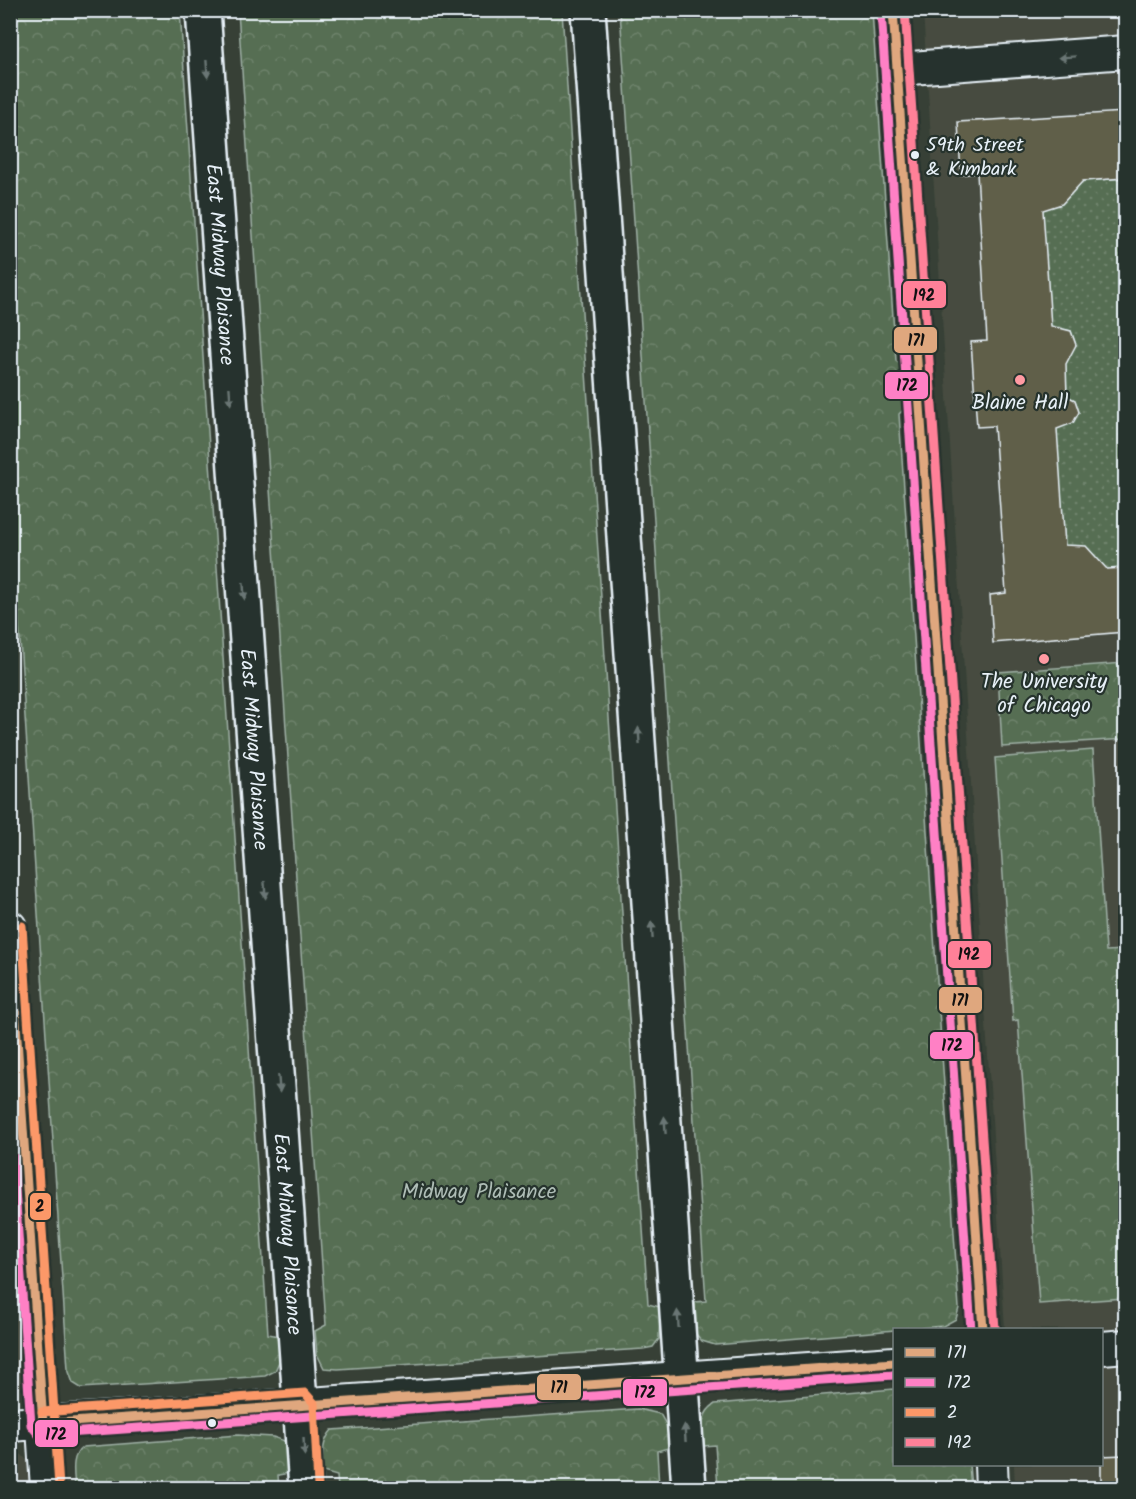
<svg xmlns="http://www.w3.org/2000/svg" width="1136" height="1499" font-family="Kalam,sans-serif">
	<defs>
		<pattern id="grass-dots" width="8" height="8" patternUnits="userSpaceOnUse" patternTransform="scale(1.5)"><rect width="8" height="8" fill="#566e53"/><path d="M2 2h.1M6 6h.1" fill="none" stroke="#6e836c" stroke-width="1.8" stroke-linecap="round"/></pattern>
		<pattern id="forest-crowns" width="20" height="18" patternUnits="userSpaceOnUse" patternTransform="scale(1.5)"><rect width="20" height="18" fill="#566e53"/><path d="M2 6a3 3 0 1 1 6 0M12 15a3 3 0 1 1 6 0" fill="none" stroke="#6e836c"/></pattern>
	</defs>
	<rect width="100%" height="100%" fill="#374036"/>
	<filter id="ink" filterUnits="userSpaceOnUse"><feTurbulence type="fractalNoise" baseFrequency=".0167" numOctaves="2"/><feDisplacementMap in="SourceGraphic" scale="12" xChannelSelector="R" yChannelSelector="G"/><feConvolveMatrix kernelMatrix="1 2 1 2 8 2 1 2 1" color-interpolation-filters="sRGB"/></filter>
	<g filter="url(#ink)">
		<path fill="#464c40" d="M 923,11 L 1125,11 L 1125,1488 L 1015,1488 L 1014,1465 L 1102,1464 L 1102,1330 L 1005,1329 Z
			M 10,1189 L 23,1376 L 22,1386 L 11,1393 Z
			M 11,1450 L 22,1455 L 29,1462 L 30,1488 L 11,1488 Z"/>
		<path fill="url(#grass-dots)" stroke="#9fb0a6" stroke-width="1.5" d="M 1125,178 L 1125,568 L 1093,570 L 1065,550 L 1056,425 L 1073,423 L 1079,412 L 1075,400 L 1067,396 L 1065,356 L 1076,345 L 1071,331 L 1061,329 L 1051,332 L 1042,203 L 1068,182 Z"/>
		<path fill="url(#forest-crowns)" stroke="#9fb0a6" stroke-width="1.5" d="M 10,11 L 180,11 L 268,1334 L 279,1336 L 281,1357 L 275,1371 L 265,1376 L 81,1388 L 73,1383 L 68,1369 L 11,504 Z
			M 238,11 L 562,11 L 648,1304 L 660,1307 L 659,1339 L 653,1347 L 643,1349 L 338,1369 L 324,1368 L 317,1354 L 315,1331 L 326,1325 Z
			M 620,11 L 872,11 L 896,361 L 905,368 L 907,406 L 899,414 L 959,1308 L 956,1319 L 943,1326 L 715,1345 L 702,1341 L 696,1334 L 695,1302 L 706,1301 Z
			M 1125,663 L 1125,739 L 1002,747 L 998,672 Z
			M 1093,750 L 1106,951 L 1125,950 L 1125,1298 L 1039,1304 L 1018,1020 L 1013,1021 L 995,758 Z
			M 894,1389 L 894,1464 L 969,1465 L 971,1488 L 718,1488 L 715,1445 L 704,1446 C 703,1429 699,1414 715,1404 Z
			M 638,1409 L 660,1414 L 669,1430 L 668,1448 L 657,1451 L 659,1488 L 338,1488 L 337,1476 L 323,1472 C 323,1457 321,1442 332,1430 Z
			M 238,1435 L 273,1437 L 284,1441 L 289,1448 L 289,1473 L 278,1475 L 279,1488 L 75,1488 C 74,1474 70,1456 83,1447 Z"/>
		<path fill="#605e4a" stroke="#e8f1f8" stroke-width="1.5" d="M 1125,112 L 1125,178 L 1083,181 L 1062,204 L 1043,210 L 1051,326 L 1071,331 L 1076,345 L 1066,364 L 1067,396 L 1075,400 L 1079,412 L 1073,423 L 1057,429 L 1065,545 L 1086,546 L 1107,569 L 1125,568 L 1125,632 L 993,643 L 990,595 L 1006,593 L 994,426 L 977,427 L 971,342 L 987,341 L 977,173 L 961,175 L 958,122 Z
			M 1125,1455 L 1125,1488 L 1101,1488 L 1101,1456 Z"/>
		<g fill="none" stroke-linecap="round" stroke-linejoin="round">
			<g stroke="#e8f1f8" stroke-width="36">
				<path id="minor" d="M 893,10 L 983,1330
					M 897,69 L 1126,52
					M 10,927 L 47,1488
					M 1102,1348 L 1126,1346
					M 10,1425 L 894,1363
					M 991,1464 L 992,1488"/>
			</g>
			<g stroke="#e8f1f8" stroke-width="38">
				<g id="tertiary">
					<path id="s1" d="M 203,10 L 306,1488"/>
					<path d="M 588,10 L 689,1488"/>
				</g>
			</g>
			<use href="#minor" stroke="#26332d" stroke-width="32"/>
			<use href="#tertiary" stroke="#26332d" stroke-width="33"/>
			<g stroke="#26332d" stroke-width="14">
				<path id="bus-1" d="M 893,10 L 983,1330
					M 10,935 L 43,1424 L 894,1363"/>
			</g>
			<g stroke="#26332d" stroke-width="14">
				<path id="bus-2" d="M 881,11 L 971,1330
					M 10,1116 L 31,1425 L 39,1435 L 894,1375"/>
			</g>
			<g stroke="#26332d" stroke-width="14">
				<path id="bus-3" d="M 22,926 L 59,1487
					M 42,1412 L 305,1393 L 314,1403 L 318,1487"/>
			</g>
			<g stroke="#26332d" stroke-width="14">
				<path id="bus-4" d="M 905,10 L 995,1329"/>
			</g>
			<use href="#bus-1" stroke="#dfa77e" stroke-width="9"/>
			<use href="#bus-2" stroke="#ff80c5" stroke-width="9"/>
			<use href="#bus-3" stroke="#fc9868" stroke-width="9"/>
			<use href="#bus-4" stroke="#ff8098" stroke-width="9"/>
		</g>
		<defs><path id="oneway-solid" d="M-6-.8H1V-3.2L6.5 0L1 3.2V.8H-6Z" transform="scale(1.5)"/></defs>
		<g fill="#6a7674">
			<use href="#oneway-solid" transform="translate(1067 57) rotate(176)"/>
			<use href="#oneway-solid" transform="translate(207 69) rotate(86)"/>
			<use href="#oneway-solid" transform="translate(230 396) rotate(86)"/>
			<use href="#oneway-solid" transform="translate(244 591) rotate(86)"/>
			<use href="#oneway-solid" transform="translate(639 736) rotate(-94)"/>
			<use href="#oneway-solid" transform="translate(265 890) rotate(86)"/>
			<use href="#oneway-solid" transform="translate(652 930) rotate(-94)"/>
			<use href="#oneway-solid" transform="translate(279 1084) rotate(86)"/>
			<use href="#oneway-solid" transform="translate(665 1125) rotate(-94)"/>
			<use href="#oneway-solid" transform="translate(678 1319) rotate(-94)"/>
			<use href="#oneway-solid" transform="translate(685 1433) rotate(-94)"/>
			<use href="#oneway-solid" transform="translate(304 1447) rotate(87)"/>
		</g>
	</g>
	<g fill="#e8f1f8" stroke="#26332d" stroke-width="2">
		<circle cx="915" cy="155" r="5"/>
		<circle cx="212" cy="1423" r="5"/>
	</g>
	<g fill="#ff9aa2" stroke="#26332d" stroke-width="2">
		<circle cx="1020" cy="380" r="6"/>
		<circle cx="1044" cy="659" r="6"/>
	</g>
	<g text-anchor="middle" stroke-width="4.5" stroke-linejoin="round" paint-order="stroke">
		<g font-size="20" fill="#e8f1f8" stroke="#26332d" text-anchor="start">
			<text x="926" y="151">59th Street<tspan x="926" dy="24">&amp; Kimbark</tspan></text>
		</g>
		<g font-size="21" fill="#e8f1f8" stroke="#26332d">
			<text dy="7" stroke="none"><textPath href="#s1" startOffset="255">East Midway Plaisance</textPath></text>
			<text dy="7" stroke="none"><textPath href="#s1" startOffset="741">East Midway Plaisance</textPath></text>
			<text dy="7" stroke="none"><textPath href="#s1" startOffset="1227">East Midway Plaisance</textPath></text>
		</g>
		<g font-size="21" fill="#e8f1f8" stroke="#26332d">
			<text x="1020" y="409">Blaine Hall</text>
			<text x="1044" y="688">The University<tspan x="1044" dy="24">of Chicago</tspan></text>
		</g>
		<g font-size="21" fill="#aebdb6" stroke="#26332d">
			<text x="479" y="1198">Midway Plaisance</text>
		</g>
	</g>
	<g stroke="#26332d" stroke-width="2">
		<rect x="902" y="280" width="45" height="29" rx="6" fill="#ff8098"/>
		<rect x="893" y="326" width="45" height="28" rx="6" fill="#dfa77e"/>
		<rect x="884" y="371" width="45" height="29" rx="6" fill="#ff80c5"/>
		<rect x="947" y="940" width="45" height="29" rx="6" fill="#ff8098"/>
		<rect x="938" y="986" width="45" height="28" rx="6" fill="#dfa77e"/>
		<rect x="929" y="1031" width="45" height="29" rx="6" fill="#ff80c5"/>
		<rect x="29" y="1192" width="23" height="29" rx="6" fill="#fc9868"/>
		<rect x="536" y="1373" width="46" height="28" rx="6" fill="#dfa77e"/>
		<rect x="622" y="1378" width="46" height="29" rx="6" fill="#ff80c5"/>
		<rect x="34" y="1419" width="45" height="29" rx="6" fill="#ff80c5"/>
	</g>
	<g font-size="16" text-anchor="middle" font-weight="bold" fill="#111">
		<text x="924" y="301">192</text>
		<text x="916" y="346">171</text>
		<text x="907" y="391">172</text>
		<text x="969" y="960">192</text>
		<text x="960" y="1006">171</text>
		<text x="952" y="1051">172</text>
		<text x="40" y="1212">2</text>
		<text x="559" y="1393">171</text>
		<text x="645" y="1398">172</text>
		<text x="56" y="1440">172</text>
	</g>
	<rect width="1136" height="1499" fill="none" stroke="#26332d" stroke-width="36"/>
	<rect x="18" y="18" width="1100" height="1463" fill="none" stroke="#e8f1f8" stroke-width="2" filter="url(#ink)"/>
	<rect x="893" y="1328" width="210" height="138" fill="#26332d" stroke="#747f7e" stroke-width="1.5"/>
	<rect x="905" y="1348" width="30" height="9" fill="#dfa77e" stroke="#747f7e" stroke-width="1.5"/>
	<text x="947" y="1358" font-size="18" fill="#e8f1f8">171</text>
	<rect x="905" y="1378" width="30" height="9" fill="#ff80c5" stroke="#747f7e" stroke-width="1.5"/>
	<text x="947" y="1388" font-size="18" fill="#e8f1f8">172</text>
	<rect x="905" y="1408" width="30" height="9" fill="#fc9868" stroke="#747f7e" stroke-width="1.5"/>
	<text x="947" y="1418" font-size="18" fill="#e8f1f8">2</text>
	<rect x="905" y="1438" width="30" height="9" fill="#ff8098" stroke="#747f7e" stroke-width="1.5"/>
	<text x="947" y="1448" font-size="18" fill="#e8f1f8">192</text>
</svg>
